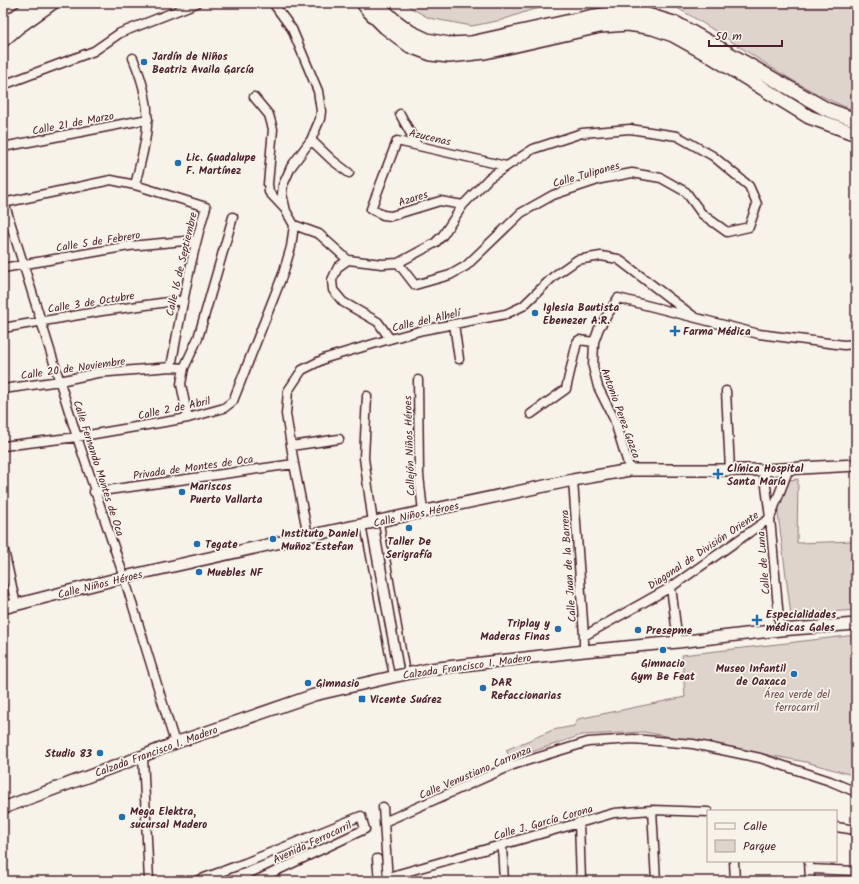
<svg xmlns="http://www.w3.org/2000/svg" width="859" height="884" font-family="Kalam,sans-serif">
	<rect width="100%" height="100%" fill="#f7f3e8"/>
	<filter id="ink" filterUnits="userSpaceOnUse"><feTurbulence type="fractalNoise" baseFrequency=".025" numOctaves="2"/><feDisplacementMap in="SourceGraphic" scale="8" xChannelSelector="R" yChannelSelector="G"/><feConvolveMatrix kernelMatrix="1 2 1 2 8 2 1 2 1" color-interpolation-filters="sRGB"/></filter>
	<g filter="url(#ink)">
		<path fill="#ded4cc" stroke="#947a7c" d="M 405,3 L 569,3 L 531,10 L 502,20 L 472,26 L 429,18 L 411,8 Z
			M 668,3 L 856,3 L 856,111 C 788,86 732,37 668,3 Z
			M 798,479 L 797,543 L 856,541 L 856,610 L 791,615 L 777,506 L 789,480 Z
			M 856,635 L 856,776 L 806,762 L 644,732 L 582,735 L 511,759 L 506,750 L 553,730 L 574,726 L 578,719 L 685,697 L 682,655 Z"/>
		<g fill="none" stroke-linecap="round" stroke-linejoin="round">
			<g stroke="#4a1f2b" stroke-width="7">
				<path id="lane" d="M 381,523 L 407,673
					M 363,525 L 392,676"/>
			</g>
			<g stroke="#4a1f2b" stroke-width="11">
				<path id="street" d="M 273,3 L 292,29 L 318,91 L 321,111 L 320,119 L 311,140 L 291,167 L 283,185 L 282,194 L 286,211 L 294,225
					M 133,58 C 138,70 143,83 145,96 C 152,125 142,156 135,185
					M 3,85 L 94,51 L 120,33 L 197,3
					M 254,97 L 269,115 L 273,129 L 268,184 L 269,192 L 284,208
					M 400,114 L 417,145
					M 311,140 L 332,160 L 349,173
					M 3,147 L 148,119
					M 3,199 L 77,437 L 124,577 L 175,743
					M 3,203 L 111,180 L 135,185 L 206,207 C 190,259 181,313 171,367
					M 463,205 L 440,201 L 391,216 L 383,215 L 371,209 L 397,141 L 506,166
					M 294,225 L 319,234 L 348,260
					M 3,268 L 129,246 L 196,240
					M 454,324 L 459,359
					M 3,328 L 102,311 L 183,300
					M 390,339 L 378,322 L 343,302 L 333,290 L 332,280 L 338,267 L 348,260 L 382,264 L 398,263 L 435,243 L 443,235 L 463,205 L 489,178 L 533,149 L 582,133 L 630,129 L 677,136 L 713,156 L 749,186 L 757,204 L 749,227 L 727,232 L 702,214 L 686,192 L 661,178 L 632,173 L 601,179 L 553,195 L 521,213 L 466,266 L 450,275 L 415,285 L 398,263
					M 184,368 L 198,338 L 233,217
					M 418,380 L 419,475 L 423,512
					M 3,389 L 60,381 L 97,373 L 171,367 L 184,368 L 181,384 L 188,418
					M 726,391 L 730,469
					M 367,396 L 364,458 L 373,523
					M 531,414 L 566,389 L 577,342 L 579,340 L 594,342
					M 3,446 L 77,437 L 188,418 L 224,408 L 233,401 L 283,274 L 291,247 L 294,225
					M 291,446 L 339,439
					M 630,470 L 614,419 L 598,387 L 593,367 L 594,342 L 599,328 L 618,298 L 759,334 L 844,345 L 856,344
					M 573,480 L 584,636 L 584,651
					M 94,492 L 294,464
					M 308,536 L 294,464 L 286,414 L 288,391 L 302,370 L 326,358 L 390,339 L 423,330 L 506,314 L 523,306 L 554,276 L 577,260 L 601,256 L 618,259 L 693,316
					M 3,546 L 16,605
					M 671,587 L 678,642
					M 780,630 L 770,518 L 789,468
					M 584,636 L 671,587 L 770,518 L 764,470
					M 143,756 L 149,881
					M 383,807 L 388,881
					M 652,810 L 656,881
					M 384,822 L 513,765 L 588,742 L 633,739 L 693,744 L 760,758 L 830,781 L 856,792
					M 579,822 L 581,881
					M 836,827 L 856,830
					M 502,846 L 504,881
					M 377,859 L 379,881
					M 734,861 L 735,881
					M 809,861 L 810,881
					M 810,869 L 856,871
					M 388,877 L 614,813 L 652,810 L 708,812
					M 196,881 L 245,863 L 361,816 L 365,829 L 255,881"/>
			</g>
			<g stroke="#4a1f2b" stroke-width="14">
				<path id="secondary" d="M 3,608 L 124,577 L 308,536 L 573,480 L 630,470 L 764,470 L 856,465
					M 3,808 L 143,756 L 175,743 L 314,695 L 392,677 L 430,669 L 584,651 L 678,642 L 780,630 L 856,624"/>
			</g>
			<g stroke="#4a1f2b" stroke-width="16">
				<path id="primary" d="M 363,3 L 369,11 L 385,27 L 410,46 L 431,54 L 449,56 L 485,52 L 600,26 L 628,24 L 653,28 L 673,35 L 709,55 L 809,117 L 856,134
					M 376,3 L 394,20 L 410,32 L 427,40 L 449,44 L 471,43 L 589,17 L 623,12 L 644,14 L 677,24 L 826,109 L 856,120
					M 3,26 L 35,3
					M 3,40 L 18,27 L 52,3"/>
			</g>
			<use href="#lane" stroke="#f7f3e8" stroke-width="4"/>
			<use href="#street" stroke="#f7f3e8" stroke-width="8"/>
			<use href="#secondary" stroke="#f7f3e8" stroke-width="11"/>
			<use href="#primary" stroke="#f7f3e8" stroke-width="13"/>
		</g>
	</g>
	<g fill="#1f6fb2" stroke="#f7f3e8" stroke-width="1.5">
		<circle cx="144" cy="62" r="4"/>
		<circle cx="178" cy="163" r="4"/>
		<circle cx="535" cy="313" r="4"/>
		<path d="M673 325h4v4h4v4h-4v4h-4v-4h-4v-4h4z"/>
		<path d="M716 468h4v4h4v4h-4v4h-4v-4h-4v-4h4z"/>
		<circle cx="182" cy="492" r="4"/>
		<circle cx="409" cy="528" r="4"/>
		<circle cx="273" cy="539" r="4"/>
		<circle cx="197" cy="544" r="4"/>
		<circle cx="199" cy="572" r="4"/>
		<path d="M755 614h4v4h4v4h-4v4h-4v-4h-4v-4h4z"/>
		<circle cx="558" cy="629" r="4"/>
		<circle cx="638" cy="630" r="4"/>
		<circle cx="663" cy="650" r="4"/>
		<circle cx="794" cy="674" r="4"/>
		<circle cx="308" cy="683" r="4"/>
		<circle cx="483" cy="688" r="4"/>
		<rect x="358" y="695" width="8" height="8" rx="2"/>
		<circle cx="100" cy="753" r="4"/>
		<circle cx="122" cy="817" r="4"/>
	</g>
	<g text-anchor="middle" stroke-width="3.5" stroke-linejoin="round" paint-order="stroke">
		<g font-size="11" font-weight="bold" fill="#4a1f2b" stroke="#f7f3e8" text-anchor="start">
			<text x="152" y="60">Jardín de Niños<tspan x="152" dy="13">Beatriz Availa García</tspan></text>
			<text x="186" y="161">Lic. Guadalupe<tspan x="186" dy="13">F. Martínez</tspan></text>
			<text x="543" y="311">Iglesia Bautista<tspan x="543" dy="13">Ebenezer A.R.</tspan></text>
			<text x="683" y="335">Farma Médica</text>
			<text x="727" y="472">Clínica Hospital<tspan x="727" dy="13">Santa María</tspan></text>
			<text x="190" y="490">Mariscos<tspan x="190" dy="13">Puerto Vallarta</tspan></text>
			<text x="281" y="537">Instituto Daniel<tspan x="281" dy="13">Muñoz Estefan</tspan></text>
			<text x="409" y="545" text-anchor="middle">Taller De<tspan x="409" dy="13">Serigrafía</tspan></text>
			<text x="205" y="548">Tegate</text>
			<text x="207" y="576">Muebles NF</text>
			<text x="766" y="618">Especialidades<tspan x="766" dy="13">médicas Gales</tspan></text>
			<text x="550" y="627" text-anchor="end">Triplay y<tspan x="550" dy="13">Maderas Finas</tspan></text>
			<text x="646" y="634">Presepme</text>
			<text x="663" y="667" text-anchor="middle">Gimnacio<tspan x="663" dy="13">Gym Be Feat</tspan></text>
			<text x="786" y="672" text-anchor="end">Museo Infantil<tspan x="786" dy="13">de Oaxaca</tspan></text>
			<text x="491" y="686">DAR<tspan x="491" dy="13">Refaccionarias</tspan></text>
			<text x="316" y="687">Gimnasio</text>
			<text x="370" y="703">Vicente Suárez</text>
			<text x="92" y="757" text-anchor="end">Studio 83</text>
			<text x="130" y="815">Mega Elektra,<tspan x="130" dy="13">sucursal Madero</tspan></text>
		</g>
		<g font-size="11" fill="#4a1f2b" stroke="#f7f3e8">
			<text transform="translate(73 123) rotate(-11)" y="4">Calle 21 de Marzo</text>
			<text transform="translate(430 137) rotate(13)" y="4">Azucenas</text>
			<text transform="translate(586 174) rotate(-16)" y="4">Calle Tulipanes</text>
			<text transform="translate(413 198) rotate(-17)" y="4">Azares</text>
			<text transform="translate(98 241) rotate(-9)" y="4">Calle 5 de Febrero</text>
			<text transform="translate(181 264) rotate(-77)" y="4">Calle 16 de Septiembre</text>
			<text transform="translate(91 302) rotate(-9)" y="4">Calle 3 de Octubre</text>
			<text transform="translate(426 320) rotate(-13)" y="4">Calle del Alhelí</text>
			<text transform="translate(73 368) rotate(-8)" y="4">Calle 20 de Noviembre</text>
			<text transform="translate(174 408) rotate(-12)" y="4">Calle 2 de Abril</text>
			<text transform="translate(621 413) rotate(70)" y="4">Antonio Perez Gazca</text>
			<text transform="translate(409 446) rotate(-92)" y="4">Callejón Niños Héroes</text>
			<text transform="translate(193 467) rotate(-8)" y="4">Privada de Montes de Oca</text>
			<text transform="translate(99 468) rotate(72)" y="4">Calle Fernando Montes de Oca</text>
			<text transform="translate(416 514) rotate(-12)" y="4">Calle Niños Héroes</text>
			<text transform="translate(703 550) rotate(-34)" y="4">Diagonal de División Oriente</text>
			<text transform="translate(763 563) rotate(-95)" y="4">Calle de Luna</text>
			<text transform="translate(568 566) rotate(-94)" y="4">Calle Juan de la Barrera</text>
			<text transform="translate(100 584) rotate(-14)" y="4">Calle Niños Héroes</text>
			<text transform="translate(467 666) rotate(-8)" y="4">Calzada Francisco I. Madero</text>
			<text transform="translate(156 751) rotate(-20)" y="4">Calzada Francisco I. Madero</text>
			<text transform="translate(475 772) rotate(-23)" y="4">Calle Venustiano Carranza</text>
			<text transform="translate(543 822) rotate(-16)" y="4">Calle J. García Corona</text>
			<text transform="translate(312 842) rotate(-25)" y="4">Avenida Ferrocarril</text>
		</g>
		<g font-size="11" fill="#6f4c53" stroke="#f7f3e8">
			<text x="797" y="698">Área verde del<tspan x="797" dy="13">ferrocarril</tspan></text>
		</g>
	</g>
	<rect width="859" height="884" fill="none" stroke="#f7f3e8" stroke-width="16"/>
	<rect x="8" y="8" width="843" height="868" fill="none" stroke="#4a1f2b" stroke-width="1.5" filter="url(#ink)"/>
	<rect x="707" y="810" width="130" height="52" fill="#f7f3e8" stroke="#b29e9c"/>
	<rect x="715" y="823" width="20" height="6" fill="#f7f3e8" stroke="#b29e9c"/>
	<text x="743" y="830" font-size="12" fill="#4a1f2b">Calle</text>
	<rect x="715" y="840" width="20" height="12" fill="#ded4cc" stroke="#b29e9c"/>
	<text x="743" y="850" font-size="12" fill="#4a1f2b">Parque</text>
	<path d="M709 40v6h73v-6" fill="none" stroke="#4a1f2b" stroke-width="2"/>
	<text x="715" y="40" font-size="12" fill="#4a1f2b" stroke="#f7f3e8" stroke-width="3" paint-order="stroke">50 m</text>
</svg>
